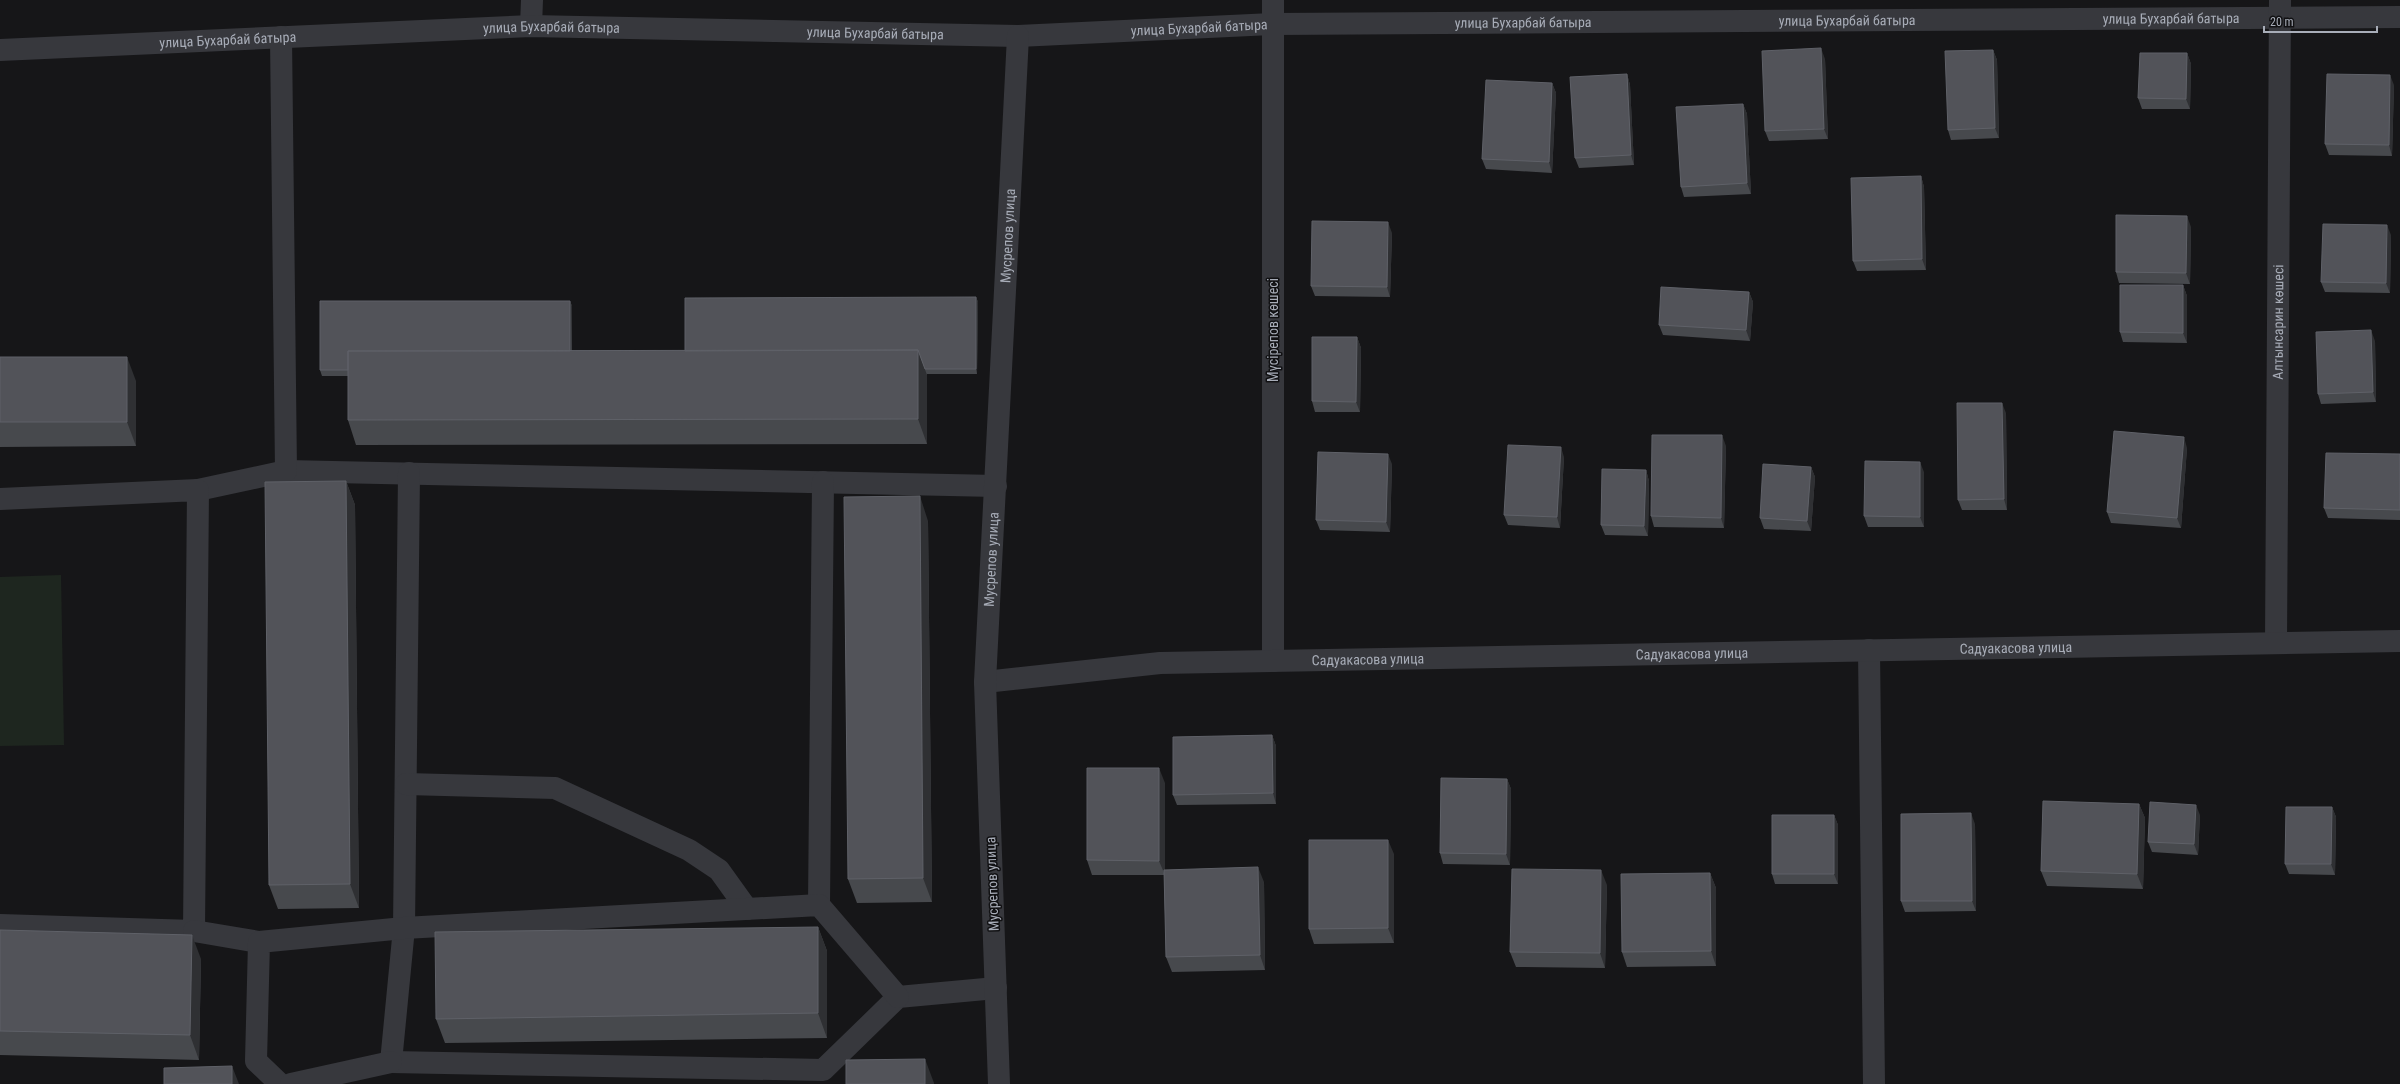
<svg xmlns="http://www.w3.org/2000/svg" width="2400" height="1084" font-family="'Roboto Condensed',sans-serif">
	<rect width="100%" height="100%" fill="#161618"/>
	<path fill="#1e261f" d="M 61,575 L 64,745 L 0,746 L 0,577 Z"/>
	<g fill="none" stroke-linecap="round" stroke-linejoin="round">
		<g stroke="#37383d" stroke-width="22">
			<path d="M 531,26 L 532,0"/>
			<path id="s1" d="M 0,50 L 531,26 L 1018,36 L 1274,24 L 2400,17"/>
			<path d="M 286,471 L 996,486"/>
			<path d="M 409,473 L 404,928 L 391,1062 L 823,1070 L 898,997 L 996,988"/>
			<path d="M 198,490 L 286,471 L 281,37"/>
			<path d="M 0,499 L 198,490 L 194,931 L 0,925"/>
			<path id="s2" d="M 2276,643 L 2280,0"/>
			<path d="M 1869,650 L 1874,1084"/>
			<path d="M 1273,661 L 1273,0"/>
			<path id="s3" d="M 985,682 L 1160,663 L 2400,641"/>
			<path d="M 406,784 L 555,788 L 689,850 L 719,870 L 747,909"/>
			<path d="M 819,905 L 823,482"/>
			<path d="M 194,931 L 259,942"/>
			<path d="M 280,1084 L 256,1061 L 259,942 L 404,928 L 819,905 L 898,997"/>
			<path d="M 291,1084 L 391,1062"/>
			<path id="s4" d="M 999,1084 L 985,682 L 1018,36"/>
		</g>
	</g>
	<path fill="#47494d" d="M 1993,50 L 1997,60 L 1999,138 L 1951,140 L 1948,130 Z
		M 2187,53 L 2191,64 L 2190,109 L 2142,109 L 2138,98 Z
		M 1825,59 L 1828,139 L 1769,141 L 1765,131 Z
		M 1627,74 L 1630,85 L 1634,165 L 1579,168 L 1575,158 Z
		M 1552,83 L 1556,93 L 1552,173 L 1486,169 L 1482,159 Z
		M 2394,85 L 2392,156 L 2329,155 L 2325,144 Z
		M 1743,104 L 1747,114 L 1751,194 L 1684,197 L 1681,187 Z
		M 1921,176 L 1924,187 L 1926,270 L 1857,271 L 1853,261 Z
		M 2191,227 L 2190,284 L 2119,283 L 2116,272 Z
		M 1392,233 L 1390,297 L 1315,296 L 1311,286 Z
		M 2391,235 L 2390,293 L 2325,292 L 2321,282 Z
		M 2183,285 L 2187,296 L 2187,343 L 2123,342 L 2120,332 Z
		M 1749,292 L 1753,302 L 1750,341 L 1663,335 L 1659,325 Z
		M 976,297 L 978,302 L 977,374 L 927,374 L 927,444 L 356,445 L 348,420 L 348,376 L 322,376 L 320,370 L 570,301 L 572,306 L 572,351 L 685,351 Z
		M 1357,337 L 1361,348 L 1360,412 L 1315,412 L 1312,401 Z
		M 2375,341 L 2376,402 L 2321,404 L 2318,394 Z
		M 0,357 L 136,381 L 136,446 L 0,447 Z
		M 2006,413 L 2007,510 L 1962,510 L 1958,500 Z
		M 1726,446 L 1724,528 L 1654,527 L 1651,516 Z
		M 2187,448 L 2181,528 L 2111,523 L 2107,512 Z
		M 2400,454 L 2400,520 L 2328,518 L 2324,508 Z
		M 1564,457 L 1560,528 L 1508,525 L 1504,515 Z
		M 1392,464 L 1390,532 L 1320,530 L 1316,520 Z
		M 1811,467 L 1815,477 L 1811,531 L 1764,529 L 1760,518 Z
		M 1646,470 L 1649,481 L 1648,536 L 1605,535 L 1601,525 Z
		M 1924,472 L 1924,527 L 1868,527 L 1864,516 Z
		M 346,481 L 355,505 L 359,908 L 278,909 L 269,885 Z
		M 928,521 L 932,902 L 857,903 L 848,879 Z
		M 1272,735 L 1276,746 L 1276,804 L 1177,805 L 1173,795 Z
		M 1507,779 L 1511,789 L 1510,865 L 1443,864 L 1440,853 Z
		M 1165,783 L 1165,870 L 1264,882 L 1265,970 L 1172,972 L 1166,957 L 1164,875 L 1092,875 L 1087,860 Z
		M 2139,804 L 2145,818 L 2143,889 L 2047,886 L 2041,871 Z
		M 2332,807 L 2336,817 L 2335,875 L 2289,874 L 2285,864 Z
		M 1834,815 L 1838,825 L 1838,884 L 1775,884 L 1772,874 Z
		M 2200,815 L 2198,855 L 2152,852 L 2148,842 Z
		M 1975,824 L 1976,911 L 1905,912 L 1901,901 Z
		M 1394,854 L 1394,943 L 1314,944 L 1309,929 Z
		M 1710,873 L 1716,888 L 1716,966 L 1627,967 L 1622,952 Z
		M 1607,885 L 1605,968 L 1516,967 L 1510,952 Z
		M 818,927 L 827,951 L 827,1038 L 445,1043 L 436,1019 Z
		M 0,930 L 201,959 L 199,1060 L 0,1055 Z"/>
	<path fill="#2f3033" d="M 1821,48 L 1825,59 L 1828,139 L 1824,129 Z
		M 1993,50 L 1997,60 L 1999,138 L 1995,128 Z
		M 2187,53 L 2191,64 L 2190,109 L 2186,99 Z
		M 1627,74 L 1630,85 L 1634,165 L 1631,155 Z
		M 2390,75 L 2394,85 L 2392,156 L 2389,145 Z
		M 1552,83 L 1556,93 L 1552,173 L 1549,162 Z
		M 1743,104 L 1747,114 L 1751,194 L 1747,183 Z
		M 1921,176 L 1924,187 L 1926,270 L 1922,259 Z
		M 2187,216 L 2191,227 L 2190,284 L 2186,273 Z
		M 1388,222 L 1392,233 L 1390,297 L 1387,287 Z
		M 2387,225 L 2391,235 L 2390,293 L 2386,283 Z
		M 2183,285 L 2187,296 L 2187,343 L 2183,333 Z
		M 1749,292 L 1753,302 L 1750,341 L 1746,330 Z
		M 976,297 L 978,302 L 977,374 L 976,369 Z
		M 570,301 L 572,306 L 571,375 L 570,370 Z
		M 2371,330 L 2375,341 L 2376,402 L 2373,392 Z
		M 1357,337 L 1361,348 L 1360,412 L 1356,402 Z
		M 918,350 L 927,375 L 927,444 L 918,419 Z
		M 127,357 L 136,381 L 136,446 L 127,422 Z
		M 2002,403 L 2006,413 L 2007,510 L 2004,499 Z
		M 1722,435 L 1726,446 L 1724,528 L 1721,518 Z
		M 2184,437 L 2187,448 L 2181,528 L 2177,518 Z
		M 1561,447 L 1564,457 L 1560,528 L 1557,517 Z
		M 1388,454 L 1392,464 L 1390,532 L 1386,522 Z
		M 1920,462 L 1924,472 L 1924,527 L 1920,517 Z
		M 1811,467 L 1815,477 L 1811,531 L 1807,521 Z
		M 1646,470 L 1649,481 L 1648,536 L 1644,526 Z
		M 346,481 L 355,505 L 359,908 L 350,884 Z
		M 920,496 L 928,521 L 932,902 L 923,878 Z
		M 1272,735 L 1276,746 L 1276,804 L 1273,793 Z
		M 1159,768 L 1165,783 L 1165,875 L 1159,861 Z
		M 1507,779 L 1511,789 L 1510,865 L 1506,854 Z
		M 2139,804 L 2145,818 L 2143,889 L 2137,874 Z
		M 2196,805 L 2200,815 L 2198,855 L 2194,844 Z
		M 2332,807 L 2336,817 L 2335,875 L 2331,864 Z
		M 1971,813 L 1975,824 L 1976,911 L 1972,901 Z
		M 1834,815 L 1838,825 L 1838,884 L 1834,874 Z
		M 1388,840 L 1394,854 L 1394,943 L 1388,928 Z
		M 1258,867 L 1264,882 L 1265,970 L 1260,955 Z
		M 1601,870 L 1607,885 L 1605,968 L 1600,953 Z
		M 1710,873 L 1716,888 L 1716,966 L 1711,951 Z
		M 818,927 L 827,951 L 827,1038 L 818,1013 Z
		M 192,935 L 201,959 L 199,1060 L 190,1035 Z
		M 925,1059 L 934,1083 L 934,1084 L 925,1084 Z
		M 232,1066 L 239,1084 L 232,1084 Z"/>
	<path fill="#525359" stroke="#5f6168" d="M 1821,48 L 1824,129 L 1765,131 L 1762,51 Z
		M 1993,50 L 1995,128 L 1948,130 L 1945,51 Z
		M 2140,53 L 2187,53 L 2186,99 L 2138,98 Z
		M 1627,74 L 1631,155 L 1575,158 L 1570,77 Z
		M 2327,74 L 2390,75 L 2389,145 L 2325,144 Z
		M 1486,80 L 1552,83 L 1549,162 L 1482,159 Z
		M 1743,104 L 1747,183 L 1681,187 L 1676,107 Z
		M 1921,176 L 1922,259 L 1853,261 L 1851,178 Z
		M 2116,215 L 2187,216 L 2186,273 L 2116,272 Z
		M 1312,221 L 1388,222 L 1387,287 L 1311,286 Z
		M 2323,224 L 2387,225 L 2386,283 L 2321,282 Z
		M 2120,285 L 2183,285 L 2183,333 L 2120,332 Z
		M 1661,287 L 1749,292 L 1746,330 L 1659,325 Z
		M 976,297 L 976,369 L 925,369 L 918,350 L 685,351 L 685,298 Z
		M 320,301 L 570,301 L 570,351 L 348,351 L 348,370 L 320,370 Z
		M 2371,330 L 2373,392 L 2318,394 L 2316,332 Z
		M 1312,337 L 1357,337 L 1356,402 L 1312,401 Z
		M 918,350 L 918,419 L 348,420 L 348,351 Z
		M 0,357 L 127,357 L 127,422 L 0,422 Z
		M 1957,403 L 2002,403 L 2004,499 L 1958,500 Z
		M 2114,431 L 2184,437 L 2177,518 L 2107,512 Z
		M 1652,435 L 1722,435 L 1721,518 L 1651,516 Z
		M 1508,445 L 1561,447 L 1557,517 L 1504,515 Z
		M 1318,452 L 1388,454 L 1386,522 L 1316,520 Z
		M 2326,453 L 2400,454 L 2400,510 L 2324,508 Z
		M 1865,461 L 1920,462 L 1920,517 L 1864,516 Z
		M 1763,464 L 1811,467 L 1807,521 L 1760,518 Z
		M 1602,469 L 1646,470 L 1644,526 L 1601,525 Z
		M 346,481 L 350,884 L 269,885 L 265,482 Z
		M 920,496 L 923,878 L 848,879 L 844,497 Z
		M 1272,735 L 1273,793 L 1173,795 L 1173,737 Z
		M 1087,768 L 1159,768 L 1159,861 L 1087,860 Z
		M 1441,778 L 1507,779 L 1506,854 L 1440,853 Z
		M 2043,801 L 2139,804 L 2137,874 L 2041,871 Z
		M 2150,802 L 2196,805 L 2194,844 L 2148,842 Z
		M 2286,807 L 2332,807 L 2331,864 L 2285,864 Z
		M 1971,813 L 1972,901 L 1901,901 L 1901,814 Z
		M 1772,815 L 1834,815 L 1834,874 L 1772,874 Z
		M 1309,840 L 1388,840 L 1388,928 L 1309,929 Z
		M 1258,867 L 1260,955 L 1166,957 L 1164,870 Z
		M 1512,869 L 1601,870 L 1600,953 L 1510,952 Z
		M 1710,873 L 1711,951 L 1622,952 L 1621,874 Z
		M 818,927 L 818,1013 L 436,1019 L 435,932 Z
		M 0,930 L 192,935 L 190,1035 L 0,1031 Z
		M 925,1059 L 925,1084 L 846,1084 L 846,1060 Z
		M 232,1066 L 232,1084 L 164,1084 L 164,1068 Z"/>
	<g text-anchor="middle" stroke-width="3" stroke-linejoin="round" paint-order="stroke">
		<g font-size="14" fill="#a8adb8" stroke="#111113">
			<text dy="5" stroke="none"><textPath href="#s1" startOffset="2172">улица Бухарбай батыра</textPath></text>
			<text dy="5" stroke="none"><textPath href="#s1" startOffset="1848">улица Бухарбай батыра</textPath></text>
			<text dy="5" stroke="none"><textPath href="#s1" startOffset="1524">улица Бухарбай батыра</textPath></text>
			<text dy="5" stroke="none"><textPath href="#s1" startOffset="552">улица Бухарбай батыра</textPath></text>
			<text dy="5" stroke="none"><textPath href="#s1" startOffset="1200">улица Бухарбай батыра</textPath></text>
			<text dy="5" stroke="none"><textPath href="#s1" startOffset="876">улица Бухарбай батыра</textPath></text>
			<text dy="5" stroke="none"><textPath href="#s1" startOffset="228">улица Бухарбай батыра</textPath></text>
			<text dy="5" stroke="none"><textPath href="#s4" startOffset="849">Мусрепов улица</textPath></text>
			<text dy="5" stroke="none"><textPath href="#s2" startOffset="321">Алтынсарин көшесі</textPath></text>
			<text transform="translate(1273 330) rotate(-90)" y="5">Мүсірепов көшесі</text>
			<text dy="5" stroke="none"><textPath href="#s4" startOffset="525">Мусрепов улица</textPath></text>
			<text dy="5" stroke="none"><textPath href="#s3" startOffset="1032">Садуакасова улица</textPath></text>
			<text dy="5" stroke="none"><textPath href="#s3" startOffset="708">Садуакасова улица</textPath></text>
			<text dy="5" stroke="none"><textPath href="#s3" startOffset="384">Садуакасова улица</textPath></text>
			<text transform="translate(992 884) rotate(-92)" y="5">Мусрепов улица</text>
		</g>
	</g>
	<path d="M2264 26v6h113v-6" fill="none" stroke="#a8adb8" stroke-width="2"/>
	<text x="2270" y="26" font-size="12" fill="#a8adb8" stroke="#111113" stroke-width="3" paint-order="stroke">20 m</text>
</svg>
